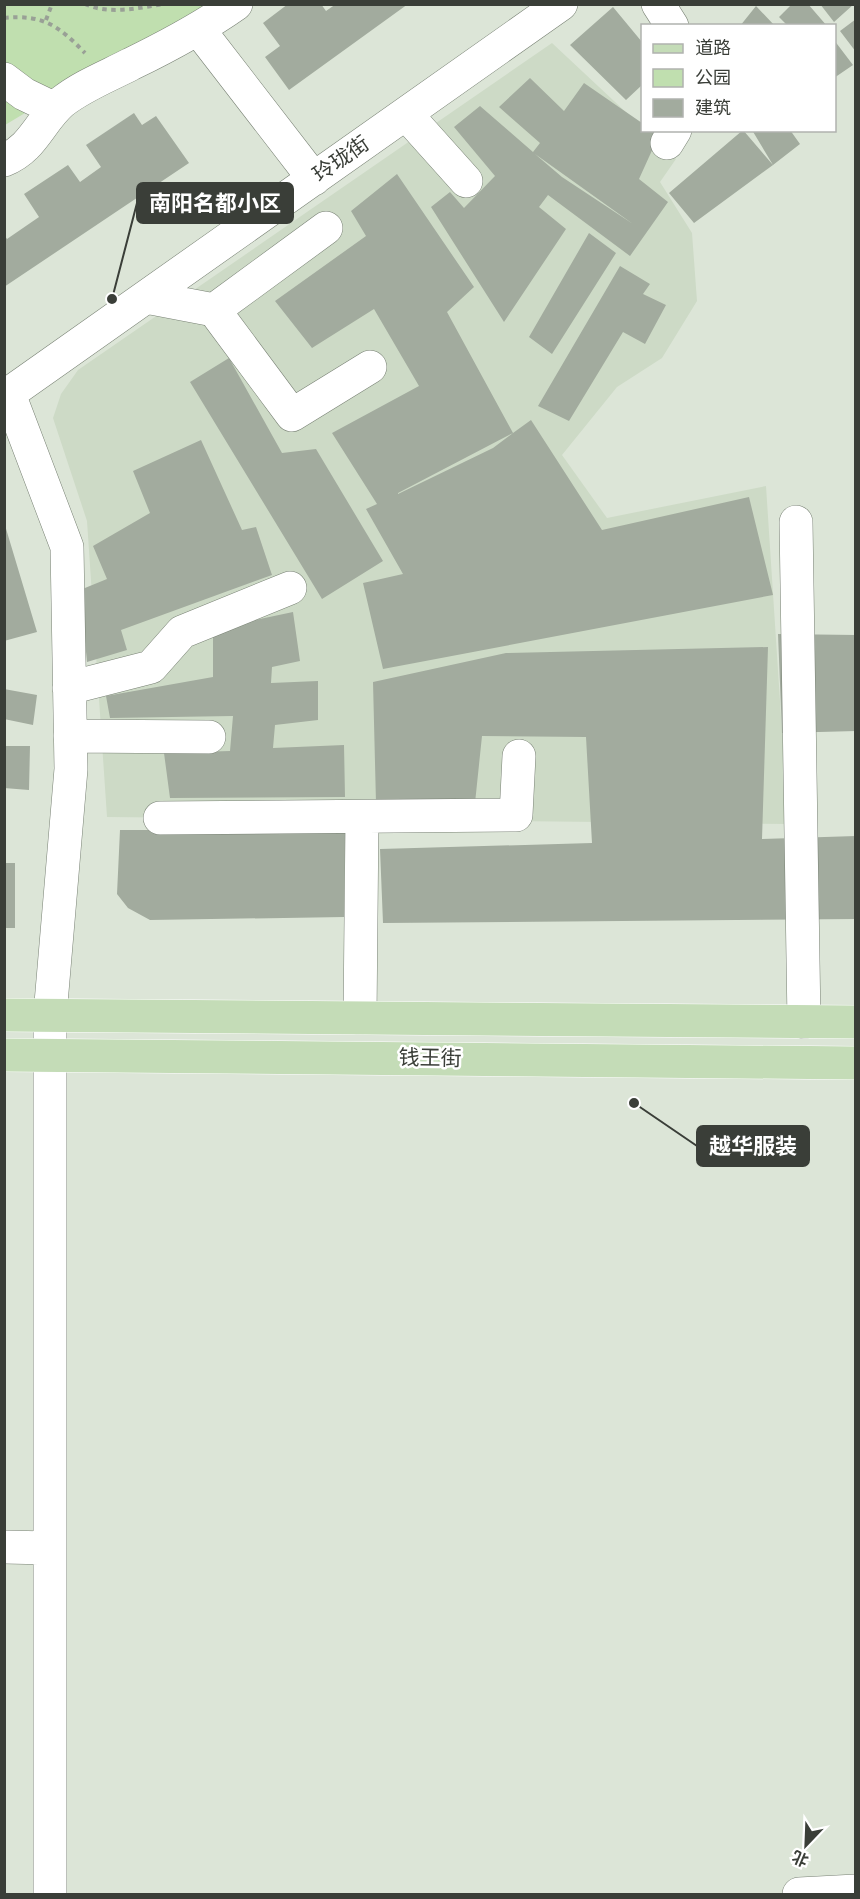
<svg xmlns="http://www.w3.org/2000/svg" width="860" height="1899" font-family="'Asap Condensed','Noto Sans SC',sans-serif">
	<rect width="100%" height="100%" fill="#dce5d7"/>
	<path fill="#cddac6" d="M 552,43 L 676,159 L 660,182 L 692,233 L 697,301 L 662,358 L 617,387 L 562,455 L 607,518 L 766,486 L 788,824 L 107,817 L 87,521 L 53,418 L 61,394 L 78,370 Z"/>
	<path fill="#c0dfaf" d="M 5,5 L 205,5 L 5,125 Z"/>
	<path fill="#a2ab9e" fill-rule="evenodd" d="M 288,4 L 321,4 L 326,11 L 336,4 L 408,4 L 289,90 L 265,57 L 280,46 L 263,23 Z
		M 792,4 L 808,4 L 827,26 L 788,26 L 779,17 Z
		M 820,4 L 854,4 L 834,22 Z
		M 756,6 L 775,26 L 740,26 Z
		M 613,7 L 642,42 L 642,85 L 626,100 L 570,45 Z
		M 856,19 L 856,52 L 840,31 Z
		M 834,40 L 853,65 L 834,78 Z
		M 530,78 L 564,111 L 584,83 L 642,123 L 642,130 L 653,130 L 659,135 L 639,179 L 668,202 L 630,256 L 548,195 L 539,207 L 566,229 L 504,322 L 431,207 L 450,192 L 464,208 L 495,176 L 454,127 L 480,106 L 533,152 L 540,143 L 499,107 ZM 535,154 L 633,224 L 562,177 Z
		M 134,113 L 142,125 L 156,116 L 189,163 L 4,287 L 4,235 L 7,239 L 39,217 L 24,194 L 68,165 L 80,182 L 101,167 L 86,145 Z
		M 743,130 L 773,165 L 694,223 L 669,193 Z
		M 752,130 L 790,130 L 800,144 L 773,165 Z
		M 397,174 L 474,287 L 447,312 L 513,433 L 531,420 L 602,530 L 749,497 L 773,595 L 383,669 L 363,583 L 403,574 L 366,509 L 377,504 L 332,433 L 419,386 L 374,309 L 312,348 L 275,301 L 366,236 L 351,211 ZM 513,433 L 493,448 L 398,494 L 398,493 Z
		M 589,233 L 616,253 L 552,354 L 529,337 Z
		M 620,266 L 650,284 L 643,294 L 666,305 L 645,344 L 623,332 L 569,421 L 538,406 Z
		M 229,358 L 282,453 L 316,449 L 383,561 L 322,599 L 190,382 Z
		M 201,440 L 242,530 L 256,527 L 272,575 L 121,630 L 127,650 L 87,662 L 80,590 L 107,579 L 93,546 L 150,513 L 133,471 Z
		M 4,522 L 37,632 L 4,641 Z
		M 293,612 L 300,661 L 272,667 L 271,683 L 318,681 L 318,720 L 275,725 L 273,748 L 344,745 L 345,797 L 170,798 L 164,753 L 230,751 L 233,716 L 110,718 L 106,696 L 213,677 L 213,629 Z
		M 778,634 L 856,635 L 856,731 L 782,733 Z
		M 768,647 L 762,839 L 856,836 L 856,919 L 383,923 L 380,849 L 592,843 L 586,737 L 482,736 L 475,803 L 376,803 L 373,682 L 506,653 Z
		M 4,689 L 37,695 L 33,725 L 4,719 Z
		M 4,746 L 30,746 L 29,790 L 4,788 Z
		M 120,830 L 345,830 L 344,917 L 150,920 L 128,908 L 117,894 Z
		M 4,863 L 15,863 L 15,928 L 4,928 Z"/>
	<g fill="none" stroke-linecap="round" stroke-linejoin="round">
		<g stroke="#788174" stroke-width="34">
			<path id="minor" d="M 658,4 L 672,26
				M 199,30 L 314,179
				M 4,79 L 24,94 L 55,109
				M 406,114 L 466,181
				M 667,143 L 675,130
				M 4,160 C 33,149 40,121 62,102 C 82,86 108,76 131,64 C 168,46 202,28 236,4
				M 146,297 L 214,310 L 292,415 L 370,367
				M 214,310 L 326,228
				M 9,394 L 67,547 L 71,769 L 50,1015 L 50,1894
				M 4,397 L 561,4
				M 796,522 L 804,1022
				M 69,688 L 151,667 L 182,632 L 290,588
				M 70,736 L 209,737
				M 160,818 L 516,815 L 519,756
				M 360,1018 L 362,817
				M 4,1547 L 50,1548
				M 799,1894 L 856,1891"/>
		</g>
		<g stroke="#fff" stroke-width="34">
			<path id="major" d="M 4,1015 L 856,1022
				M 4,1055 L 856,1063"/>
		</g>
		<path stroke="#99a096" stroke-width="4" stroke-dasharray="4.5 4.5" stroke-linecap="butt" d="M 85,4 C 109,15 138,8 163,4
			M 4,18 C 43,14 59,26 85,53
			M 46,20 L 52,4"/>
		<use href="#minor" stroke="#fff" stroke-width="33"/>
		<use href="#major" stroke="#c4dcb7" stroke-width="33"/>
	</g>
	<g text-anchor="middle" stroke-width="5" stroke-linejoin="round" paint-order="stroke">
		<g font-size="21" fill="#3a3e38" stroke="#fff">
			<text transform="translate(341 159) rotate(-35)" y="7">玲珑街</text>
			<text transform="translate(430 1058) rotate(1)" y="7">钱王街</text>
		</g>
	</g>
	<path fill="none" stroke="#3a3e38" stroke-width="2" d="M112 299L137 203M634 1103L697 1146"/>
	<g fill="#3a3e38" stroke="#fff" stroke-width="2">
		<circle cx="112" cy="299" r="6"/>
		<circle cx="634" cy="1103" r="6"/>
	</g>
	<g fill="#3a3e38" stroke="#3a3e38" stroke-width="2">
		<rect x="137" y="183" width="156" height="40" rx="6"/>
		<rect x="697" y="1126" width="112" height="40" rx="6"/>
	</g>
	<g font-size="22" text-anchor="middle" font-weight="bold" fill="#fff">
		<text x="215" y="211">南阳名都小区</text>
		<text x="753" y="1154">越华服装</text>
	</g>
	<rect width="860" height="1899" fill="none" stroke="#3a3e38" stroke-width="12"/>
	<rect x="641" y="24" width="195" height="108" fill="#ffffff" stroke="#b0b2af" stroke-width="1.5"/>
	<rect x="653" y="44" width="30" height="9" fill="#c4dcb7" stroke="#b0b2af" stroke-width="1.5"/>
	<text x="695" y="54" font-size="18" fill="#3a3e38">道路</text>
	<rect x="653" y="69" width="30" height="18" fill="#c0dfaf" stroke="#b0b2af" stroke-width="1.5"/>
	<text x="695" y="84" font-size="18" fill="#3a3e38">公园</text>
	<rect x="653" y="99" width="30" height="18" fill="#a2ab9e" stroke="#b0b2af" stroke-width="1.5"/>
	<text x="695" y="114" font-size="18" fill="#3a3e38">建筑</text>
	<g transform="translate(806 1845) rotate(203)" stroke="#ffffff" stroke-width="4.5" paint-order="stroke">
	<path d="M0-4.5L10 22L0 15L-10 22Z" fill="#3a3e38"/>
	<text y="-9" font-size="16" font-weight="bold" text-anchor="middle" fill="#3a3e38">北</text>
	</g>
</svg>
